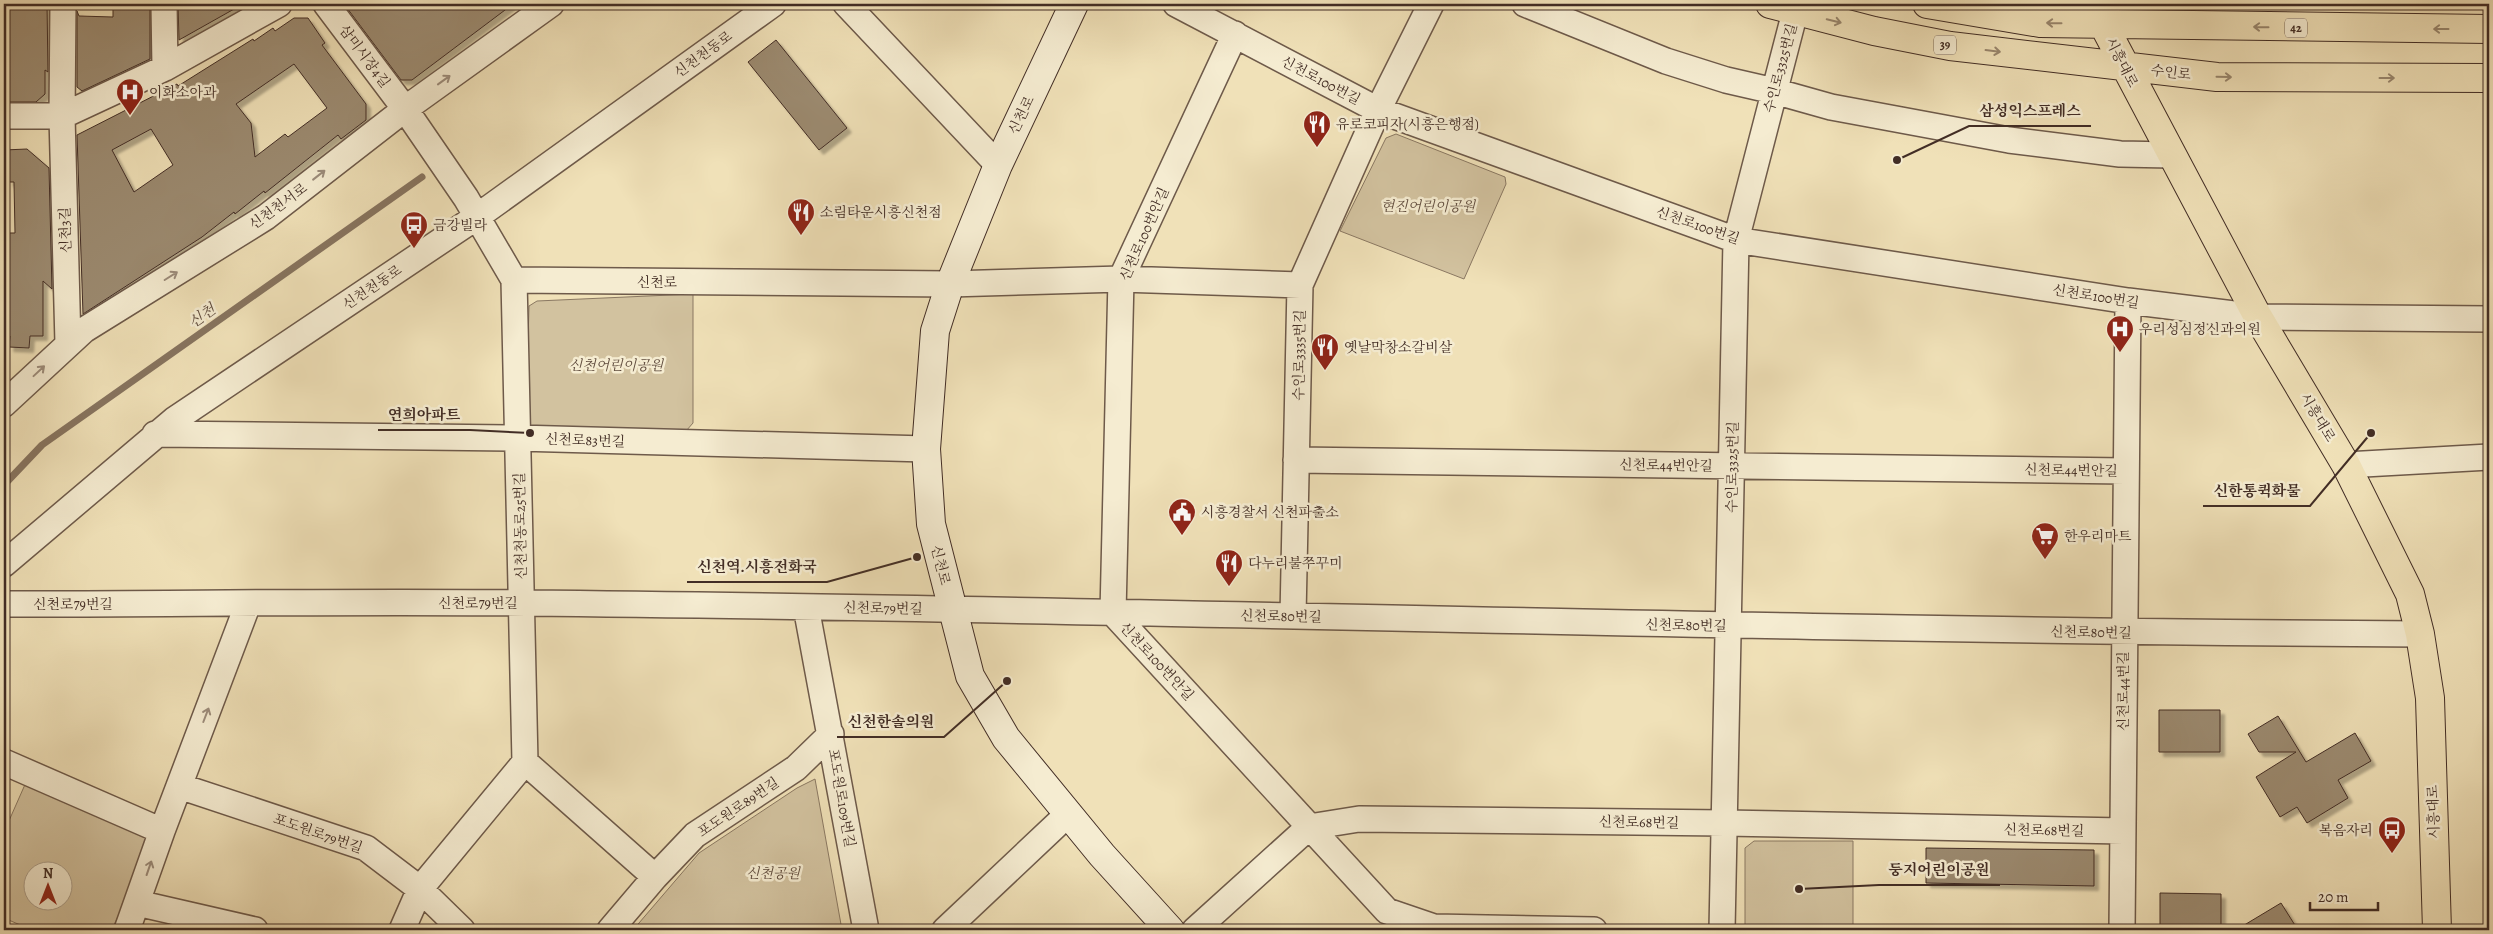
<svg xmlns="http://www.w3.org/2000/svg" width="2493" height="934" font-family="Alegreya,'Noto Serif KR',serif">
	<defs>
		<filter id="shadow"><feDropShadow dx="4.5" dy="4.5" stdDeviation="1" flood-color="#0004"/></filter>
	</defs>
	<rect width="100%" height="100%" fill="#f0e1b8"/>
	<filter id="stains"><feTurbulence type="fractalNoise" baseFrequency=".004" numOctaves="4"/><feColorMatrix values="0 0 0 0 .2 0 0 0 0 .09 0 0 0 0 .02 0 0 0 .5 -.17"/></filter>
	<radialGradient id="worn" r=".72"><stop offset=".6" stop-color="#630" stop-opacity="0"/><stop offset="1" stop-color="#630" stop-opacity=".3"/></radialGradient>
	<path fill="#d2c29f" stroke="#8a7862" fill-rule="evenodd" d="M 1396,134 L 1505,177 L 1506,184 L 1464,279 L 1340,231 L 1386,138 Z
		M 693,294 L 693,423 L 686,431 L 534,433 L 526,424 L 529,306 L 537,301 Z
		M 815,779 L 842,930 L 633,930 L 699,853 L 797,788 Z
		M 27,780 L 149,832 L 151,841 L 112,930 L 32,930 L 4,918 L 4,832 ZM 32,872 L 62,872 L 62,902 L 32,902 Z
		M 1754,841 L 1853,841 L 1853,930 L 1745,930 L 1745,848 Z"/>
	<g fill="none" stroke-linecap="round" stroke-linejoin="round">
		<path stroke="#87745f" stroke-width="7" d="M 4,485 L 42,445 L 422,177"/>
	</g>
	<path fill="#9c8b71" stroke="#422d25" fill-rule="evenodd" filter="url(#shadow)" d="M 4,4 L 47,4 L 48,72 L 45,70 L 45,94 L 36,102 L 4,102 Z
		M 113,4 L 150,4 L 150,59 L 82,91 L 77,87 L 77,11 L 79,16 L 113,17 Z
		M 178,4 L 243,4 L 179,40 Z
		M 344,4 L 513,4 L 412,80 L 401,80 Z
		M 294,18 L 308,18 L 325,43 L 322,45 L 366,104 L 366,120 L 341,139 L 338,135 L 265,193 L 264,191 L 235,214 L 234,212 L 202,237 L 83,314 L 77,135 L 177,84 L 178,86 L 253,39 L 254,41 L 273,28 L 275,31 ZM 294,64 L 327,108 L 288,137 L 285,134 L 255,157 L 251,123 L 236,104 ZM 151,129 L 173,165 L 134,192 L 112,150 Z
		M 776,40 L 847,128 L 819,150 L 748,62 Z
		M 27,149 L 49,168 L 52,289 L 43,281 L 43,336 L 30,336 L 29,348 L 9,347 L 10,336 L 4,336 L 4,233 L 15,233 L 14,182 L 9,182 L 9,175 L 4,175 L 4,150 Z
		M 2159,710 L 2220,710 L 2220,752 L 2159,752 Z
		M 2278,716 L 2306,762 L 2355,733 L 2371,761 L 2338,780 L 2348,798 L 2307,823 L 2297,807 L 2280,817 L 2256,777 L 2296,752 L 2259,752 L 2248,734 Z
		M 1926,848 L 2094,850 L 2094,886 L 1926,883 Z
		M 2160,893 L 2221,894 L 2221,930 L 2160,930 Z
		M 2281,903 L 2298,930 L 2236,930 Z"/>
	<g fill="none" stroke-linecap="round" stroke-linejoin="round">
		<g stroke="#6e5a4a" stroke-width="28">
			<path id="street" d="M 63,4 L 62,116 L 68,344
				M 164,4 L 165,68
				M 326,4 L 405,109 L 466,198 L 514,280 L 525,762 L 655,877
				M 846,4 L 998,165
				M 1176,4 L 1378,110 L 1736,240 L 2128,301 L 2258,317 L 2489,319
				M 1525,4 L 1666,61 L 1726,80 L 1774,91 L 1831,107 L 2009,140 L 2120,154 L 2171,155
				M 1235,34 L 1121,279 L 1113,613 L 1387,911 L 1434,927 L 1594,930
				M 4,116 L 62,116 L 165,68 L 279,4
				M 514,280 L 950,284 L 1121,279 L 1300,285
				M 4,404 L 84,330 L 266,217 L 405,109 L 551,4
				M 155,434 L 518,438 L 926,449
				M 1296,460 L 2125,471
				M 2346,465 L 2489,457
				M 4,564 L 174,420 L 478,216 L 773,4
				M 4,604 C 178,604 352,601 526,603 C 1157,609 1789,631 2420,634
				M 806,607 L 866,930
				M 1293,616 L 1300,285 L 1378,110 L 1431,4
				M 4,762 L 162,831
				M 179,786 L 366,848 L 420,889 L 462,930
				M 137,903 L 255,930
				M 127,930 L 162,831 L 248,604
				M 402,930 L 420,889 L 525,762
				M 610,930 L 655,877 L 695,835 L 796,768 L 831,734
				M 945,930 L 1068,814
				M 1195,930 L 1309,827 L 1359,819 L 1725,823 L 2123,831
				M 1722,930 L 1736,240 L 1795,12
				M 2122,930 L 2128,301"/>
		</g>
		<g stroke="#422d25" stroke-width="30">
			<path id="secondary" d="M 1074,4 L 998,165 L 950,284 L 935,331 L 926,449 L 931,524 L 970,676 L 1006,738 L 1102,855 L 1170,930
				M 2094,4 L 2103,24"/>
		</g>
		<g stroke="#422d25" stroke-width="30">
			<path id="primary" d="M 1770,4 L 1874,31 L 1950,46 L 2217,77 L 2489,78
				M 1927,4 L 2040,23 L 2489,29
				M 2103,24 L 2258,317 L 2346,465 L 2410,594 L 2420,634 L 2430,698 L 2437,930"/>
		</g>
		<use href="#street" stroke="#f5ecd1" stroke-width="25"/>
		<use href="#secondary" stroke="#f5ecd1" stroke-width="28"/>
		<use href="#primary" stroke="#f0e1b8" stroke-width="28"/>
	</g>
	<defs><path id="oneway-shaft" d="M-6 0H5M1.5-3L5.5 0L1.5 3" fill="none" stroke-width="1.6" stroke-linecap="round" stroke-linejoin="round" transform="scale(1.25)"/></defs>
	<g stroke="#99876e">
		<use href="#oneway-shaft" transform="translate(1834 21) rotate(14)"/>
		<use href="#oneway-shaft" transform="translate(2054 23) rotate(-179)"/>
		<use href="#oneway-shaft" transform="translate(2261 27) rotate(-179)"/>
		<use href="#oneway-shaft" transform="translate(2441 29) rotate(-180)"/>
		<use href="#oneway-shaft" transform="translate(1993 51) rotate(7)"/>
		<use href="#oneway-shaft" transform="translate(2224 77) rotate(1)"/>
		<use href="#oneway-shaft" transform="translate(2387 78)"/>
	</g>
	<g stroke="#9c8c7b">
		<use href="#oneway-shaft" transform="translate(444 80) rotate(-36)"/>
		<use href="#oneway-shaft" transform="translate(319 175) rotate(-38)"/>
		<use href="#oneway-shaft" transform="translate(171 276) rotate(-32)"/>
		<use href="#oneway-shaft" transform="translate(39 371) rotate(-43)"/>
		<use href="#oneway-shaft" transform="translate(206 715) rotate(-69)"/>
		<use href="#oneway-shaft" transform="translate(149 868) rotate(-71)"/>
	</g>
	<defs>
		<g id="hospital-pin" transform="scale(1.4375)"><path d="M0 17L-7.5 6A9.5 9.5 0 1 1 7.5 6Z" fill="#8f2418" stroke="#f5ecd1"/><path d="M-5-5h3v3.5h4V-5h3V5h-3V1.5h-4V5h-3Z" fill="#fff"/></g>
		<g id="restaurant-pin" transform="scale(1.4375)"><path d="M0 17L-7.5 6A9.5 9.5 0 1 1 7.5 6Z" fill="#8f2418" stroke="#f5ecd1"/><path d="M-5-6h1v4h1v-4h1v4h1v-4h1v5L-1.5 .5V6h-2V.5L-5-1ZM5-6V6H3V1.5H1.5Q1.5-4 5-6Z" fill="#fff"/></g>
		<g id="bus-pin" transform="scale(1.4375)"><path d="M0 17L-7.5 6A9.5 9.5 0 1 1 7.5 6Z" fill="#8f2418" stroke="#f5ecd1"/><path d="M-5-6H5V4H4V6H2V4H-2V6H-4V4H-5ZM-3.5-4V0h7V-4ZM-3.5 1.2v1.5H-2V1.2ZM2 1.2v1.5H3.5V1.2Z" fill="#fff"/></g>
		<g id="civic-pin" transform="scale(1.4375)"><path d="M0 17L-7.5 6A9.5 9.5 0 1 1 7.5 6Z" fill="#8f2418" stroke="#f5ecd1"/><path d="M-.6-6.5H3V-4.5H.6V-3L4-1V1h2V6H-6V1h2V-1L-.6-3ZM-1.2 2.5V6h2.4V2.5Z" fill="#fff"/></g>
		<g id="supermarket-pin" transform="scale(1.4375)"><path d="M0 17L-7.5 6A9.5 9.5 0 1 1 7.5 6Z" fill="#8f2418" stroke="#f5ecd1"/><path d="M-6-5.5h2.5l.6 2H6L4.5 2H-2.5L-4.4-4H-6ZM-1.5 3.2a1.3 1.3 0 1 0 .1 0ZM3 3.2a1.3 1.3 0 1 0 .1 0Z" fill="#fff"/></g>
	</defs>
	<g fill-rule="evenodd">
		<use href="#hospital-pin" x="130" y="92"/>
		<use href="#restaurant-pin" x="1317" y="124"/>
		<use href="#restaurant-pin" x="801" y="212"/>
		<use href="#bus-pin" x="414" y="225"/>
		<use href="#hospital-pin" x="2120" y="329"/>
		<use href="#restaurant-pin" x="1325" y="347"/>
		<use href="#civic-pin" x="1182" y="512"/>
		<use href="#supermarket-pin" x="2045" y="536"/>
		<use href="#restaurant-pin" x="1229" y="563"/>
		<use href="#bus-pin" x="2392" y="830"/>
	</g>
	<g text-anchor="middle" stroke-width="5" stroke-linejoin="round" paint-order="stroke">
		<g fill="#f5ecd1" stroke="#786659" stroke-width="1">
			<rect x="2285" y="18.5" width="22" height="19" rx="4"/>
			<rect x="1934" y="35.5" width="22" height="19" rx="4"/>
		</g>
		<g font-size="12" font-weight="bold" fill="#422d25">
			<text x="2296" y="32">42</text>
			<text x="1945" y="49">39</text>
		</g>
		<g font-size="14" fill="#422d25" stroke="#f5ecd1">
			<text transform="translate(703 54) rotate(-36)" y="5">신천천동로</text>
			<text transform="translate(365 56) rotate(53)" y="5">삼미시장4길</text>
			<text transform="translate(2122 62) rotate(63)" y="5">시흥대로</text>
			<text transform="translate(1780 68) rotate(-75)" y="5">수인로3325번길</text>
			<text transform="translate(2171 72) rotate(7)" y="5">수인로</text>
			<text transform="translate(1321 80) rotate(28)" y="5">신천로100번길</text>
			<text transform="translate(1021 115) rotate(-64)" y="5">신천로</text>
			<text transform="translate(278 206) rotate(-36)" y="5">신천천서로</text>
			<text transform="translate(1698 225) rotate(19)" y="5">신천로100번길</text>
			<text transform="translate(65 230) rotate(-92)" y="5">신천3길</text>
			<text transform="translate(1144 234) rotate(-66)" y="5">신천로100번안길</text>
			<text x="657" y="287">신천로</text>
			<text transform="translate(372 287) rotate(-34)" y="5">신천천동로</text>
			<text transform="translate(2096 296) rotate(9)" y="5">신천로100번길</text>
			<text transform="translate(1299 355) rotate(-89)" y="5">수인로3335번길</text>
			<text transform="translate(2318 417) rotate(59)" y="5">시흥대로</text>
			<text transform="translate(585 440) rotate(2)" y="5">신천로83번길</text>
			<text transform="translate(1666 465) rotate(1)" y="5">신천로44번안길</text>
			<text transform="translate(1732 467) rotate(-89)" y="5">수인로3325번길</text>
			<text transform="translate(2071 470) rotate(1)" y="5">신천로44번안길</text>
			<text transform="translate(520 526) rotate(-91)" y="5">신천천동로25번길</text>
			<text transform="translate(941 565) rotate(76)" y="5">신천로</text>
			<text x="478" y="608">신천로79번길</text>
			<text x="73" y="609">신천로79번길</text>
			<text transform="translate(883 608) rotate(1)" y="5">신천로79번길</text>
			<text transform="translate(1281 616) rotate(1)" y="5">신천로80번길</text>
			<text transform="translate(1686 625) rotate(1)" y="5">신천로80번길</text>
			<text transform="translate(2091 632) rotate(1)" y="5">신천로80번길</text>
			<text transform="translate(1157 661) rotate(47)" y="5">신천로100번안길</text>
			<text transform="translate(2123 691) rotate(-90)" y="5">신천로44번길</text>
			<text transform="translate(842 798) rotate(80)" y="5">포도원로109번길</text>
			<text transform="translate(738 807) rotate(-34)" y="5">포도원로89번길</text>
			<text transform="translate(2433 812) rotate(-92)" y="5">시흥대로</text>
			<text transform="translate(1639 822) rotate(1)" y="5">신천로68번길</text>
			<text transform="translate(2044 830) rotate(1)" y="5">신천로68번길</text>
			<text transform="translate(318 833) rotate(19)" y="5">포도원로79번길</text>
		</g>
		<g font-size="14" fill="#422d25" stroke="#f5ecd1" text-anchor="start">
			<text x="149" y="97">이화소아과</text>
			<text x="1336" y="129">유로코피자(시흥은행점)</text>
			<text x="820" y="217">소림타운시흥신천점</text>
			<text x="433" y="230">금강빌라</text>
			<text x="2139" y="334">우리성심정신과의원</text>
			<text x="1344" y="352">옛날막창소갈비살</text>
			<text x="1201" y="517">시흥경찰서 신천파출소</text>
			<text x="2064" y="541">한우리마트</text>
			<text x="1248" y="568">다누리불쭈꾸미</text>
			<text x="2373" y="835" text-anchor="end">복음자리</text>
		</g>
		<g font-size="14" font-style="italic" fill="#5f4b3d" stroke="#f5ecd1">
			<text x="1428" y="211">현진어린이공원</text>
			<text x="616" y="370">신천어린이공원</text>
			<text x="773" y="878">신천공원</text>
		</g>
		<g font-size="15" font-style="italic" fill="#5f4b3d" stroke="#f5ecd1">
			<text transform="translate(202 316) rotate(-35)" y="5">신천</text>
		</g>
	</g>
	<path fill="none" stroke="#422d25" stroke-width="2" d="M1897 160L1969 126H2091M530 433L470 430H378M2371 433L2310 506H2203M917 557L827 582H687M1007 681L944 737H837M1799 889L1879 885H2000"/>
	<g fill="#422d25" stroke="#f5ecd1" stroke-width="2">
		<circle cx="1897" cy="160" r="5"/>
		<circle cx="530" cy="433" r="5"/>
		<circle cx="2371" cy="433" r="5"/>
		<circle cx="917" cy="557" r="5"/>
		<circle cx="1007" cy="681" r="5"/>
		<circle cx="1799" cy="889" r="5"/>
	</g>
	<g font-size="15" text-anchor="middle" font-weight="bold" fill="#422d25" stroke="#f5ecd1" stroke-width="5" stroke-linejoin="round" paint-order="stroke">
		<text x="2030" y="116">삼성익스프레스</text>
		<text x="424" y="420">연희아파트</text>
		<text x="2257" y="496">신한통퀵화물</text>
		<text x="757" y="572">신천역.시흥전화국</text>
		<text x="891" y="727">신천한솔의원</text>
		<text x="1939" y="875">둥지어린이공원</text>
	</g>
	<rect width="2493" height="934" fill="none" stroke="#f0e1b8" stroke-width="20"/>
	<rect x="5" y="5" width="2483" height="924" fill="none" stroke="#422d25" stroke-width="2.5"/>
	<rect x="10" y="10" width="2473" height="914" fill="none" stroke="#422d25"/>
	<g transform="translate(48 886)"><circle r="24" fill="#f5ecd1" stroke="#ada08c"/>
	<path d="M0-4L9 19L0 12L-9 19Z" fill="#8f2418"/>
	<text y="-8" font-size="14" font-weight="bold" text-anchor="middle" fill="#422d25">N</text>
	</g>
	<path d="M2310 902v8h68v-8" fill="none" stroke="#422d25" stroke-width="2.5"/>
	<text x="2318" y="902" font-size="15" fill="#422d25" stroke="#f5ecd1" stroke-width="4" paint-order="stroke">20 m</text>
	<rect width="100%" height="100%" filter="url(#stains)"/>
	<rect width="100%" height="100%" fill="url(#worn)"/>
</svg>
